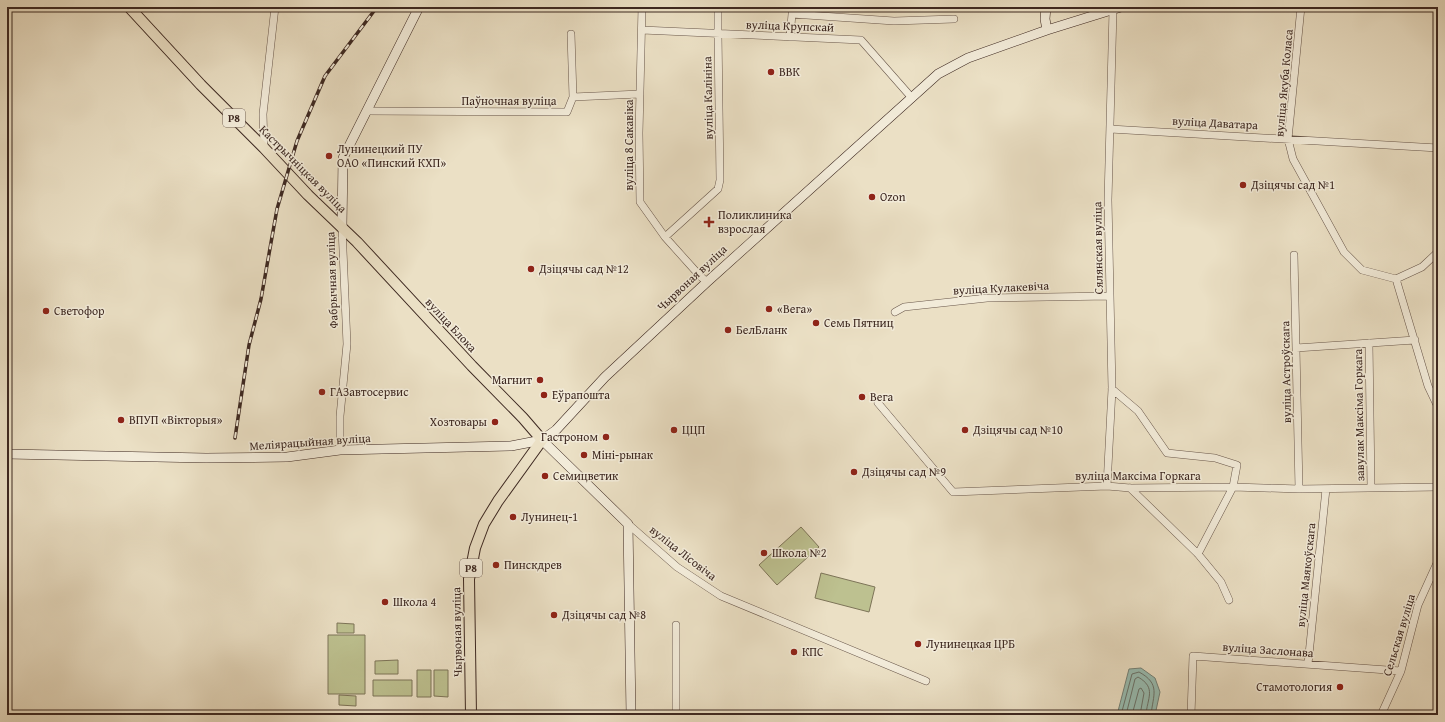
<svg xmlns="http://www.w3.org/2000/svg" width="1445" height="722" font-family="'Gentium Book Plus',serif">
	<rect width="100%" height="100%" fill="#ebe0c5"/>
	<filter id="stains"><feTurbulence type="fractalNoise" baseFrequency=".005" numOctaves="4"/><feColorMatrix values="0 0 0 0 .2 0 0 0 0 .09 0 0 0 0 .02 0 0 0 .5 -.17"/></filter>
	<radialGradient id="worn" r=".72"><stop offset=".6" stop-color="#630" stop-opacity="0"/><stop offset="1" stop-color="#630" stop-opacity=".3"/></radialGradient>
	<path fill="#bdc190" stroke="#7d7458" d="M 801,527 L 819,547 L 777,585 L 759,565 Z
		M 821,573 L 875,587 L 869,612 L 815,598 Z
		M 337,623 L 354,624 L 354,633 L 337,633 Z
		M 328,635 L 365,635 L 365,694 L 328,694 Z
		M 398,660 L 398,674 L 375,674 L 375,661 Z
		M 417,670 L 431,670 L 431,697 L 417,697 Z
		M 434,670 L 448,670 L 448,697 L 434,696 Z
		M 373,680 L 412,680 L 412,696 L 373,696 Z
		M 339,695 L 356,696 L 356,706 L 339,705 Z"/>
	<path fill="#98bdb2" stroke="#748178" d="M 1141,668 L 1155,678 L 1160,692 L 1155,715 L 1117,715 L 1129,669 Z"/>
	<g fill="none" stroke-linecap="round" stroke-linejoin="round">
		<path stroke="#6a726a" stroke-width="1" d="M 1121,715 L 1132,674 L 1139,672 C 1161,684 1153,695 1151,715
			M 1126,715 L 1135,679 L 1138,677 C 1157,688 1147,698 1146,715
			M 1132,715 L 1139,689 L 1141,688 L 1144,693 L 1140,715"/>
		<g stroke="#68564a" stroke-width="8">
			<path id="street" d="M 642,7 L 639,133 L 640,202 L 665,237 L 700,276 L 707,282
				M 1301,7 L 1288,139 L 1293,159 L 1344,252 L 1362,270 L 1396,279 L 1422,267 L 1438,252
				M 642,30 L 861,40 L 912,98
				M 571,34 L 573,97
				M 790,37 L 792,14 L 894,21 L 954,19
				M 367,111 L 567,112 L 573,97 L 640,94
				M 1110,129 L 1438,148
				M 264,148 L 263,114 L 275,7
				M 665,237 L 718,189 L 720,180 L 718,34 L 718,7
				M 1294,255 L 1299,489
				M 1396,279 L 1428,386 L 1438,407
				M 895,312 L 904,307 L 987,298 L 1110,296
				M 1369,343 L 1371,487
				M 1296,348 L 1415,340
				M 1112,389 L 1138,411 L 1167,453 L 1215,458 L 1237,465 L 1233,487 L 1198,554
				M 878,403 L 953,492 L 1107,486 L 1130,488 L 1233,487 L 1299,489 L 1438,487
				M 340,450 L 340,416 L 347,344 L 342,227
				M 1107,486 L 1112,389 L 1108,200 L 1113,10
				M 1130,488 L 1198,554 L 1221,582 L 1229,600
				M 628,524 L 677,567 L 721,596 L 926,681
				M 676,625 L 676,715
				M 1308,664 L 1326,489
				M 1191,715 L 1193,656 L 1401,671
				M 1381,715 L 1401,671 L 1418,605 L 1438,561"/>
		</g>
		<g stroke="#3d2821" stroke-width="10">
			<path id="secondary" d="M 1046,7 L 1045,19 L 1047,30
				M 342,227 L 343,158 L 419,7
				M 542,440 L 628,524 L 631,715
				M 7,454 L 206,458 L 287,457 L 340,450 L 511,446 L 542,440 L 556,430 L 605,377 L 707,282 L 938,74 L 968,58 L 1047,30 L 1121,7"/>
		</g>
		<g stroke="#3d2821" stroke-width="12">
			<path id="primary" d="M 129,7 L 201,85 L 264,148 L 308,195 L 357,242 L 472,366 L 523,418 L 542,440 L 498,501 L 484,524 L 475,548 L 469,579 L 471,715"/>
		</g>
		<use href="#street" stroke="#f2ebd9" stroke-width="7"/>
		<use href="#secondary" stroke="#f2ebd9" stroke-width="9"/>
		<use href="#primary" stroke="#ebe0c5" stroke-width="10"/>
		<g stroke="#3d2821" stroke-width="3.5">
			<path id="rail" d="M 235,438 L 249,345 L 261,299 L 277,209 L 297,141 L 325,76 L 377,7"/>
		</g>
		<use href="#rail" stroke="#f2ebd9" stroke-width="2" stroke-dasharray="6" stroke-linecap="butt"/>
	</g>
	<g fill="#8f2418" stroke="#f2ebd9" stroke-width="1.5">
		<circle cx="771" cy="72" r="4"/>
		<circle cx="329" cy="156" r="4"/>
		<circle cx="1243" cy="185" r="4"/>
		<circle cx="872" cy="197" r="4"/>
		<path d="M707 216h4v4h4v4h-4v4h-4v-4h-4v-4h4z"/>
		<circle cx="531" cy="269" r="4"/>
		<circle cx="769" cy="309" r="4"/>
		<circle cx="46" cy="311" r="4"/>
		<circle cx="816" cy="323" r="4"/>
		<circle cx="728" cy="330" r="4"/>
		<circle cx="540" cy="380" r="4"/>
		<circle cx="322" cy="392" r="4"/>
		<circle cx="544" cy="395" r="4"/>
		<circle cx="862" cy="397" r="4"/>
		<circle cx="121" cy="420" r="4"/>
		<circle cx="495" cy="422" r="4"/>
		<circle cx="674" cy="430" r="4"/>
		<circle cx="965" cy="430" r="4"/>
		<circle cx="606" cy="437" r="4"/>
		<circle cx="584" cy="455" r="4"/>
		<circle cx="854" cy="472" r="4"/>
		<circle cx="545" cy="476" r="4"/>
		<circle cx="513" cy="517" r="4"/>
		<circle cx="764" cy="553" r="4"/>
		<circle cx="496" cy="565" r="4"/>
		<circle cx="385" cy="602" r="4"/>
		<circle cx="554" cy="615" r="4"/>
		<circle cx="918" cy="644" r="4"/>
		<circle cx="794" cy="652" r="4"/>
		<circle cx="1340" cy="687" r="4"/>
	</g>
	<g text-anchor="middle" stroke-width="3" stroke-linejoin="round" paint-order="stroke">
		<g fill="#f2ebd9" stroke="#736258" stroke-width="1">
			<rect x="223" y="109" width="22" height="18" rx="3"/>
			<rect x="460" y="559" width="22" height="18" rx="3"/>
		</g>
		<g font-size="11" font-weight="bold" fill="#3d2821">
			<text x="234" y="122">Р8</text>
			<text x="471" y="572">Р8</text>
		</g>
		<g font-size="12" fill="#3d2821" stroke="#f2ebd9">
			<text transform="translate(790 26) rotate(2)" y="4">вуліца Крупскай</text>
			<text transform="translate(1284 83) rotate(-85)" y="4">вуліца Якуба Коласа</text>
			<text transform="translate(708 98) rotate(-91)" y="4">вуліца Калініна</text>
			<text x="509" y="105">Паўночная вуліца</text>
			<text transform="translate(1215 123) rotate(3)" y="4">вуліца Даватара</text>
			<text transform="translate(629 145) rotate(-90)" y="4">вуліца 8 Сакавіка</text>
			<text transform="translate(303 169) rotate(45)" y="4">Кастрычніцкая вуліца</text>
			<text transform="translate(1098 248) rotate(-91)" y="4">Сялянская вуліца</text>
			<text transform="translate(692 278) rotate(-43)" y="4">Чырвоная вуліца</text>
			<text transform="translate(332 280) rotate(-92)" y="4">Фабрычная вуліца</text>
			<text transform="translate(1001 288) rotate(-3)" y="4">вуліца Кулакевіча</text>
			<text transform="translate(451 325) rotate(47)" y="4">вуліца Блока</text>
			<text transform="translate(1286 372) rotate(-91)" y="4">вуліца Астроўскага</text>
			<text transform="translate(1359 415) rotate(-91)" y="4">завулак Максіма Горкага</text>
			<text transform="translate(310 442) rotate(-4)" y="4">Меліярацыйная вуліца</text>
			<text x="1138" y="480">вуліца Максіма Горкага</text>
			<text transform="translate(683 553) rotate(38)" y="4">вуліца Лісовіча</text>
			<text transform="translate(1306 575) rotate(-84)" y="4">вуліца Маякоўскага</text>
			<text transform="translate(457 632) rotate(-91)" y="4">Чырвоная вуліца</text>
			<text transform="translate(1399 635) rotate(-73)" y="4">Сельская вуліца</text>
			<text transform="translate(1268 650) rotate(4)" y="4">вуліца Заслонава</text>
		</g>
		<g font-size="12" fill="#3d2821" stroke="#f2ebd9" text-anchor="start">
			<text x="779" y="76">ВВК</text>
			<text x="337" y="153">Лунинецкий ПУ<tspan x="337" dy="14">ОАО «Пинский КХП»</tspan></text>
			<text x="1251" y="189">Дзіцячы сад №1</text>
			<text x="880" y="201">Ozon</text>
			<text x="718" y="219">Поликлиника<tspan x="718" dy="14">взрослая</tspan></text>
			<text x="539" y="273">Дзіцячы сад №12</text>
			<text x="777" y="313">«Вега»</text>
			<text x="54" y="315">Светофор</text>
			<text x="824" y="327">Семь Пятниц</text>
			<text x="736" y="334">БелБланк</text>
			<text x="532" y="384" text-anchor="end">Магнит</text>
			<text x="330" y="396">ГАЗавтосервис</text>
			<text x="552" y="399">Еўрапошта</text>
			<text x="870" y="401">Вега</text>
			<text x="129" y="424">ВПУП «Вікторыя»</text>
			<text x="487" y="426" text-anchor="end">Хозтовары</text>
			<text x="682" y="434">ЦЦП</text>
			<text x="973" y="434">Дзіцячы сад №10</text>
			<text x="598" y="441" text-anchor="end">Гастроном</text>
			<text x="592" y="459">Міні-рынак</text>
			<text x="862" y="476">Дзіцячы сад №9</text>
			<text x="553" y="480">Семицветик</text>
			<text x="521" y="521">Лунинец-1</text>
			<text x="772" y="557">Школа №2</text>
			<text x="504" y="569">Пинскдрев</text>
			<text x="393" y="606">Школа 4</text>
			<text x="562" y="619">Дзіцячы сад №8</text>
			<text x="926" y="648">Лунинецкая ЦРБ</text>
			<text x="802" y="656">КПС</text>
			<text x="1332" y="691" text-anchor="end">Стамотология</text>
		</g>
	</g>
	<rect width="1445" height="722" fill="none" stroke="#ebe0c5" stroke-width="24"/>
	<rect x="8" y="8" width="1429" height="706" fill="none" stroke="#3d2821" stroke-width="2"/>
	<rect x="12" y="12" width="1421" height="698" fill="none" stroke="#3d2821"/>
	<rect width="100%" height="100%" filter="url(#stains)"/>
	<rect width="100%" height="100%" fill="url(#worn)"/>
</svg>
